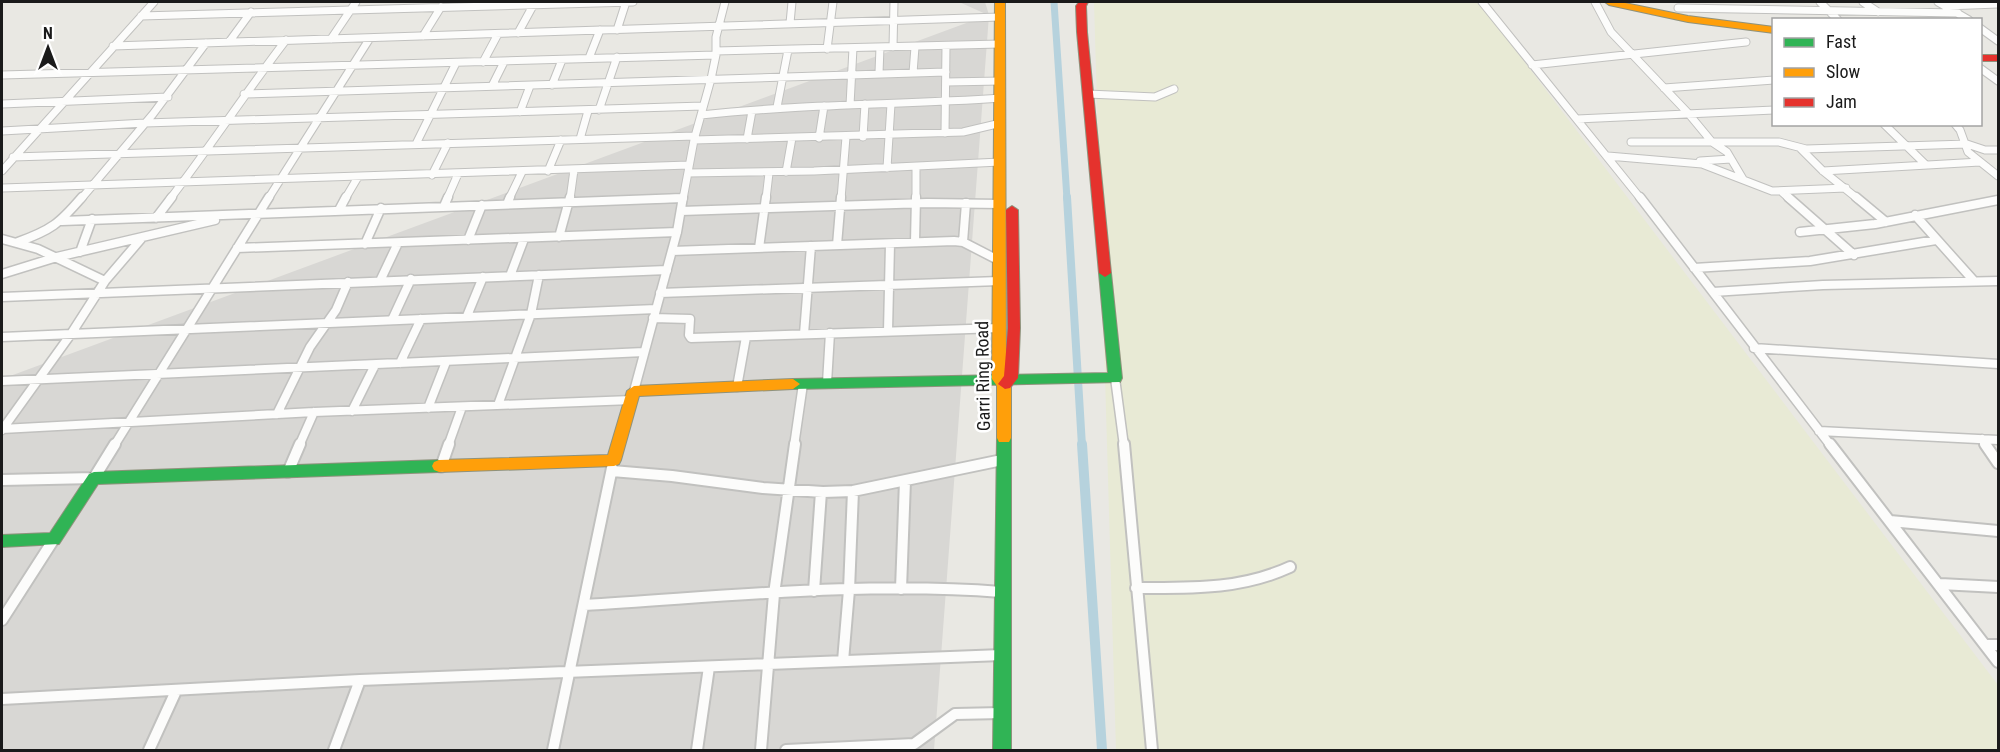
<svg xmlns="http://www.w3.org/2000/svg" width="2000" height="752" font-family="'Roboto Condensed',sans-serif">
	<rect width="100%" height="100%" fill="#e9e8e3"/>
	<path fill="#d8d7d4" d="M 959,2 L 985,2 L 989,15 L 934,750 L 2,750 L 2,379 L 988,15 Z"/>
	<path fill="#e8ead5" d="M 1094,2 L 1479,2 L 1998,685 L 1998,750 L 1116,750 Z"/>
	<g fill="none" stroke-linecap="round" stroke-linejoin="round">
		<path stroke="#b6d2dd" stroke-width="7" d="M 1054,2 L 1067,199"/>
		<path stroke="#b6d2dd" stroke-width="8" d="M 1067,197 L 1082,446"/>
		<path stroke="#b6d2dd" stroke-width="10" d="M 1082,444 L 1102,750"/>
		<g stroke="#c1c1bf" stroke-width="9">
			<path id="street-far2" d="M 1482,2 L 1641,199
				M 1595,2 L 1611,32 L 1688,113 L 1712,142 L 1727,152 L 1743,179
				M 1820,2 L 1838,20
				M 1863,2 L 1878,12
				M 1938,2 L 1969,20
				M 1945,6 L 1998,4
				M 1678,8 L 1958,13
				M 141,16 L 633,2
				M 790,23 L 792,2
				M 1980,28 L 1998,41
				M 617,30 L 626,2
				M 518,33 L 535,2
				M 423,36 L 441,7
				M 331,39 L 356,2
				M 229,42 L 251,12
				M 113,46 L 1000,17
				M 893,47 L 894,2
				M 827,49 L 833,2
				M 716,51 L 1000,44
				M 589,58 L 600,30
				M 483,62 L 498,34
				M 1532,65 L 1746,42
				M 1980,68 L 1998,81
				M 879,73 L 880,47
				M 913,73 L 915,47
				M 2,75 L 716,55
				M 946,82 L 1001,81
				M 552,85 L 562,60
				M 492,86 L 504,62
				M 1664,88 L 1774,80
				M 244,94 L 946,72
				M 1088,94 L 1155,97 L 1174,89
				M 2,104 L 168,97
				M 850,105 L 853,48
				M 777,107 L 788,50
				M 599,110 L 617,57
				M 520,112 L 530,86
				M 701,115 C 801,104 901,105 1001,98
				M 1577,119 L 1774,110
				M 1884,124 L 1925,164
				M 1955,124 L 1960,130 L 1968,152 L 1998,176
				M 2,131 L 145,123 L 703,106
				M 945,133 L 946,46
				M 863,137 L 865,104
				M 819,138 L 824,106
				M 580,139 L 588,111
				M 747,139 L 752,111
				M 694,140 L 963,132 L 1001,123
				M 1631,142 L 1779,142 L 1806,149 L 1967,144 L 1985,150 L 1998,150
				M 416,144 L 456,63
				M 1801,149 L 1823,171 L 1858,199
				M 1608,156 L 1702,164 L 1772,191 L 1846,188
				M 13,157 L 695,136
				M 1700,161 L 1731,159
				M 887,168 L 891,104
				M 2,171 L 154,2
				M 548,171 L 561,140
				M 1823,171 L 1980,162
				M 786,172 L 792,138
				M 688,173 L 814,171 L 1000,162
				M 432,175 L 448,143
				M 2,188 L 689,165
				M 1782,192 L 1790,199
				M 81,199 L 153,114 L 206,43
				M 170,199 C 210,147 246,92 286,40
				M 268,199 L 370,38
				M 345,199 L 358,177
				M 447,199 L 458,174
				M 509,199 L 522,172
				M 570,199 L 574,170
				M 656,199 L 683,198
				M 683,199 L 694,140 L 711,79 L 716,55 L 716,37 L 725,2
				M 766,199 L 769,173
				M 841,199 L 846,137
				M 916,199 L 916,167"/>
		</g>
		<g stroke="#c1c1bf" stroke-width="11">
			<path id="street-far1" d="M 1640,197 L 1831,446
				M 1788,197 L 1854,255
				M 1856,197 L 1886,222
				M 507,204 L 510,197
				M 444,206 L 448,197
				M 339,210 L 346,197
				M 681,211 L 927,203 L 1000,204
				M 1915,215 L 1974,281
				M 156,218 L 172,197
				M 62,221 L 683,198
				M 1800,232 L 1875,224 L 1998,200
				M 559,237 L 570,197
				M 2,239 L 38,249 L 105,281 L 71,334 L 2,430
				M 468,240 L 482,205
				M 18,242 C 51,230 59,224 82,197
				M 915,242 L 916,197
				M 963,242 L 966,203
				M 365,244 L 381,208
				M 837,245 L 841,197
				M 237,248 L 677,232
				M 759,248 L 766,197
				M 672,251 L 954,241 L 963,242 L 1000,261
				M 80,252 L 92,219
				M 1694,268 L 1810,261 L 1936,240
				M 2,274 L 57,257 L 215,220
				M 510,276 L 524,239
				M 105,281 L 141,239
				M 380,281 L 398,243
				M 1713,292 L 1823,285 L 1998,281
				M 660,293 L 999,281
				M 2,297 L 667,270
				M 467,316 L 483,277
				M 653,318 L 690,319 L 689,335 L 691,338 L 1000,328
				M 392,320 L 411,279
				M 888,331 L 890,244
				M 804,334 L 811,246
				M 2,337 L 656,309
				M 1754,348 L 1998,364
				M 400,363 L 421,319
				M 1115,378 L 1124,446
				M 2,381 L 644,352
				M 827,383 L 830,333
				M 737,387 L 746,337
				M 634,391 L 677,232 L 683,197
				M 498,405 L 531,314 L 539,275
				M 428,408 L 446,362
				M 352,411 L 375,365
				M 277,414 L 310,347 L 336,310 L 348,282
				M 2,429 L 314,412 L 632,400
				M 1819,431 L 1998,440
				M 1982,439 L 1986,446
				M 114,446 L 269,197
				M 299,446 L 314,412
				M 448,446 L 462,407
				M 794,446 L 803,384"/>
		</g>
		<g stroke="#c1c1bf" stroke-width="14">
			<path id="street" d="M 1124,444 L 1152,750
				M 1830,444 L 1998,662
				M 1985,444 L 1998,463
				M 441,467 L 449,444
				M 612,471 L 672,476 L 763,488 L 823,492 L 853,491 L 1002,460
				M 288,472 L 300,444
				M 2,480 L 94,478 L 115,444
				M 1890,521 L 1998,531
				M 1940,584 L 1998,587
				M 1136,588 C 1190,588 1240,590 1290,567
				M 901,589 L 905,481
				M 814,591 L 821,492
				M 584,605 C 722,597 863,581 1001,592
				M 2,620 L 54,539
				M 1986,645 L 1998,645
				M 843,661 L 849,590 L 853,491
				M 2,699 L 360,680 L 1002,655
				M 149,750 L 176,691
				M 334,750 L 360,680
				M 553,750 L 612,468
				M 697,750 L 709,667
				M 761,750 L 774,594 L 795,444
				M 786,750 L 914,744 L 955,714 L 1002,713"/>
		</g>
		<g stroke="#8f927c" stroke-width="2">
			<path id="fast" d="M 1105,269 L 1111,273 L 1122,378 L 1120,382 L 793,389 L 786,384 L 793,379 L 1108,373 L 1099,273 Z
				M 1004,433 L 1009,434 L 1011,438 L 1011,750 L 993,750 L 997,438 L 999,434 Z
				M 439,460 L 444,462 L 446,466 L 444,470 L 439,472 L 98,484 L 59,544 L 2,547 L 2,535 L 50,533 L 89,474 L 94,472 Z"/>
		</g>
		<g stroke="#8f927c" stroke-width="2">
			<path id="slow" d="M 995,2 L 1005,2 L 1006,378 L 1011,385 L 1011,438 L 1009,442 L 999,442 L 997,438 L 997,386 L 992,379 Z
				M 1605,2 L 1620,2 L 1688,16 L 1774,27 L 1774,33 L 1688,22 L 1609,5 Z
				M 793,379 L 800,384 L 793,389 L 639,396 L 621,460 L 619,464 L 614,466 L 439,472 L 434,470 L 432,466 L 434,462 L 439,460 L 608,455 L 627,391 L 634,386 Z"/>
		</g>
		<g stroke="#8f927c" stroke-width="2">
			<path id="jam" d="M 1079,2 L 1088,2 L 1086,6 L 1087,32 L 1111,273 L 1105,277 L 1099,273 L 1077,32 L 1076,6 Z
				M 1980,55 L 1998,55 L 1998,61 L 1980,61 Z
				M 1012,206 L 1018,210 L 1020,328 L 1018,378 L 1010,388 L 1005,389 L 998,384 L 1004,376 L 1008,328 L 1006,210 Z"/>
		</g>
		<use href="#street-far2" stroke="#fcfcfb" stroke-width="7"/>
		<use href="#street-far1" stroke="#fcfcfb" stroke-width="8"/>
		<use href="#street" stroke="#fcfcfb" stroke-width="10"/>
		<use href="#fast" fill="#30b455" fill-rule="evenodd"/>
		<use href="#slow" fill="#ff9f0a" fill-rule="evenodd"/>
		<use href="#jam" fill="#e5322d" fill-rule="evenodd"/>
	</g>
	<g text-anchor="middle" stroke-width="5" stroke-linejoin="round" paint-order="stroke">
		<g font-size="18" fill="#1a1a1a" stroke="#fff">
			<text transform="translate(983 376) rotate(-91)" y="6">Garri Ring Road</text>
		</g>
	</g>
	<rect width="2000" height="752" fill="none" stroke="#1a1a1a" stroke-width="6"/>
	<rect x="1772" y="18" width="210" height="108" fill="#ffffff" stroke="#a3a3a3" stroke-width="1.5"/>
	<rect x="1784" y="38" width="30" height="9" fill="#30b455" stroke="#a3a3a3" stroke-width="1.5"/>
	<text x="1826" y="48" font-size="18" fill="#1a1a1a">Fast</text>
	<rect x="1784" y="68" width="30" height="9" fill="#ff9f0a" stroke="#a3a3a3" stroke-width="1.5"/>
	<text x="1826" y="78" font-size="18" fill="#1a1a1a">Slow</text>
	<rect x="1784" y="98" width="30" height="9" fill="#e5322d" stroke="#a3a3a3" stroke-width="1.5"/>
	<text x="1826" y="108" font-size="18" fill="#1a1a1a">Jam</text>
	<g transform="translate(48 48)" stroke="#ffffff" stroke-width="4.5" paint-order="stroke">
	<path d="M0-4.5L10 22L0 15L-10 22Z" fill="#1a1a1a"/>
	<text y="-9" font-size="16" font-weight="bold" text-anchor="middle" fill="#1a1a1a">N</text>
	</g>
</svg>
